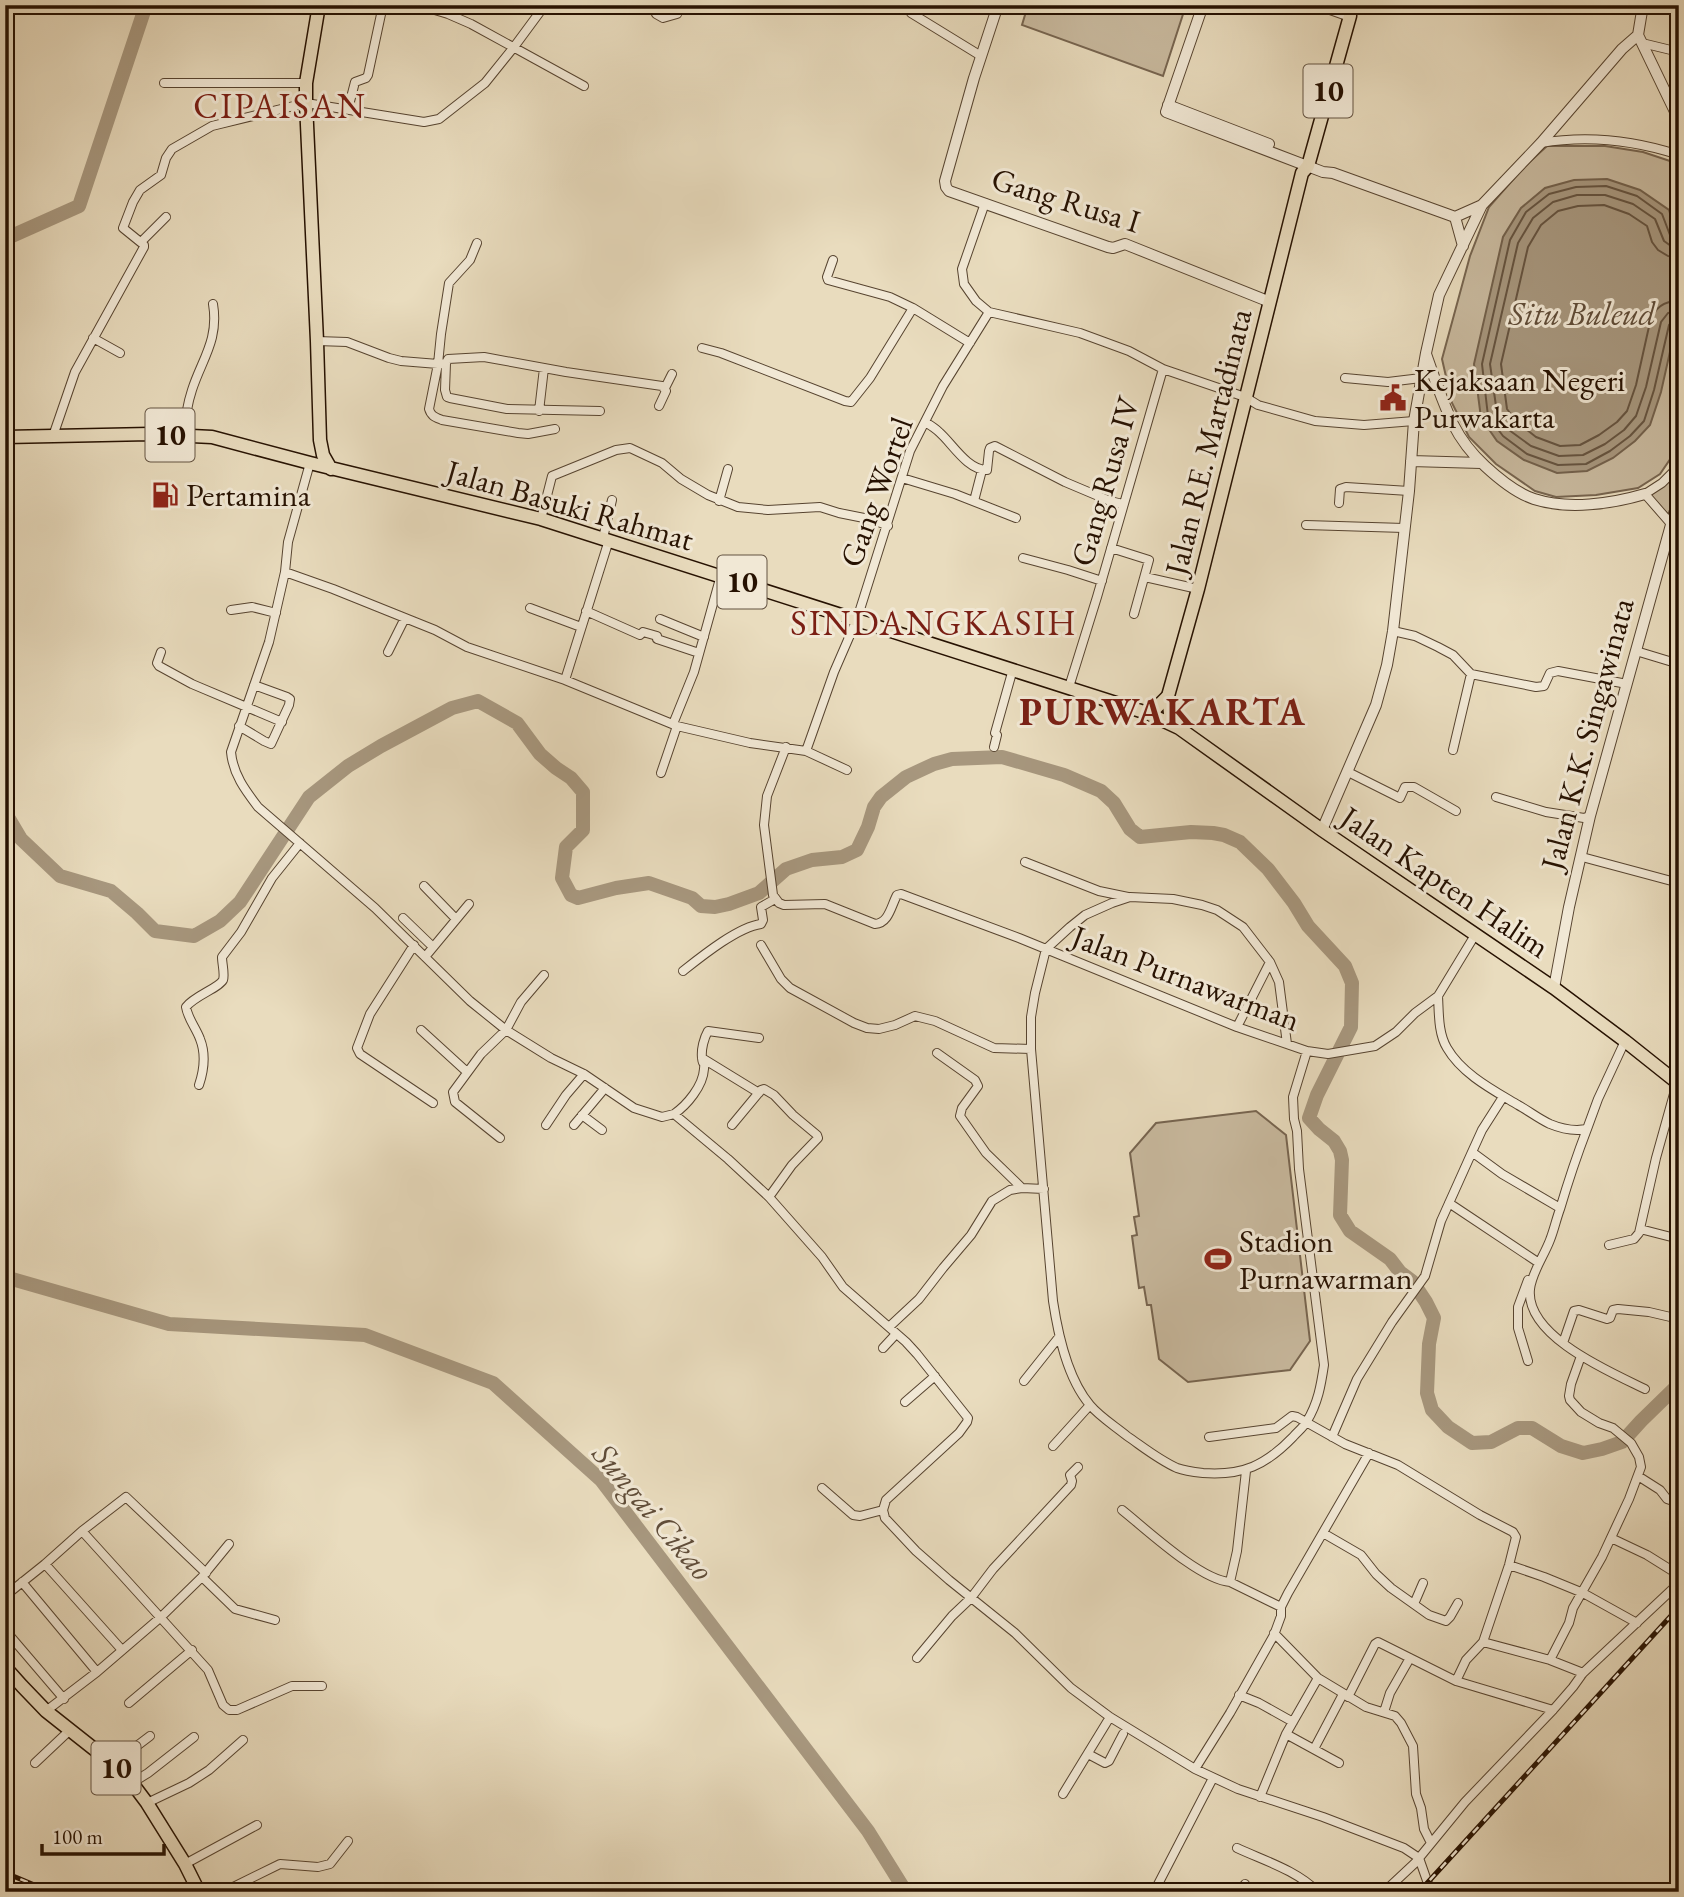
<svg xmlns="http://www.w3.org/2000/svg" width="1684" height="1897" font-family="'EB Garamond',serif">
	<rect width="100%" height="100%" fill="#e9dcbe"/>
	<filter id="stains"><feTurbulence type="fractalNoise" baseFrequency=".00286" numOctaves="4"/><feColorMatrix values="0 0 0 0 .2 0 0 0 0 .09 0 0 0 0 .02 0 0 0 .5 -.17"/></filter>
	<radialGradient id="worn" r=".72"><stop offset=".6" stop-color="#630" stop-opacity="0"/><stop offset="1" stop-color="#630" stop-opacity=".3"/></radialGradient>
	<path fill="#c8b99e" stroke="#776550" stroke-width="2" d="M 1028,5 L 1186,5 L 1163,76 L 1022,25 Z
		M 1547,146 L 1605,146 L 1643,152 L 1679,164 L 1679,442 L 1677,449 L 1660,474 L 1638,488 L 1596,495 L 1556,497 L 1535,491 L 1496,464 L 1469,437 L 1452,403 L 1442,359 L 1470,256 L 1489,207 L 1524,167 Z
		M 1679,470 L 1679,493 L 1672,519 L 1650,495 L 1672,479 Z
		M 1256,1111 L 1286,1135 L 1310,1341 L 1290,1370 L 1188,1382 L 1159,1359 L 1151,1305 L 1147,1305 L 1144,1287 L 1139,1288 L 1132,1236 L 1137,1235 L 1134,1217 L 1139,1216 L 1130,1153 L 1156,1123 Z"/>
	<path fill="#a7977e" stroke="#73614c" stroke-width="2" d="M 1607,179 L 1640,190 L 1669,210 L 1679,241 L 1678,316 L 1661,392 L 1650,425 L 1635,441 L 1613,458 L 1587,471 L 1557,473 L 1524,460 L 1497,441 L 1481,418 L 1474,364 L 1503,237 L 1521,208 L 1545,188 L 1574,180 Z"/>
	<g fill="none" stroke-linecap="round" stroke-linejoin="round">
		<path stroke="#665440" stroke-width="2" d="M 1679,238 L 1674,238 L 1670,235 L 1662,214 L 1637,196 L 1606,186 L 1576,187 L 1549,194 L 1526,212 L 1510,240 L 1482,364 L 1488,416 L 1503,436 L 1527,454 L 1558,465 L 1586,464 L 1610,451 L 1630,436 L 1644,421 L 1654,390 L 1669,325 L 1673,321 L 1679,320
			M 1679,247 L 1671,246 L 1664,241 L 1655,219 L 1633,204 L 1605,195 L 1577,195 L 1553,202 L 1533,218 L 1518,243 L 1490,364 L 1497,413 L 1509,430 L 1531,446 L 1559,456 L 1583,455 L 1605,444 L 1624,430 L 1636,416 L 1646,387 L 1661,322 L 1668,313 L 1679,311
			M 1679,257 L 1668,256 L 1658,250 L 1652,242 L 1647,226 L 1629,214 L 1604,205 L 1578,206 L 1558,211 L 1541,225 L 1528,247 L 1501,364 L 1507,409 L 1517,422 L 1536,437 L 1560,446 L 1580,445 L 1599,435 L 1617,422 L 1627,411 L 1636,385 L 1650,322 C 1654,308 1664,301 1679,301"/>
		<path stroke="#a7977e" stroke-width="14" d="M 5,239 L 79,206 L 146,5
			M 5,812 L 21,839 L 60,876 L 111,891 L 137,913 L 155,931 L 194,936 L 220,921 L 240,902 L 309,797 L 348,766 L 381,746 L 452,708 L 478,701 L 517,723 L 540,754 L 556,768 L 571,778 L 583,792 L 583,830 L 566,847 L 562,878 L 571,895 L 578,898 L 616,888 L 649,883 L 692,898 L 701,906 L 715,907 L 729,904 L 759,893 L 786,869 L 812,860 L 842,857 L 857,850 L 868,827 L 874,807 L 881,797 L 906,777 L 934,764 L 952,759 L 1002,757 L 1064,775 L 1101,791 L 1114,803 L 1130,829 L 1140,837 L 1191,832 L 1213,833 L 1224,835 L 1240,842 L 1268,869 L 1294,903 L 1308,926 L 1345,966 L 1352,983 L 1351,1027 L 1317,1095 L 1309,1118 L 1319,1129 L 1334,1141 L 1340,1151 L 1342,1160 L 1340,1215 L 1350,1231 L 1390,1259 L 1400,1272 L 1412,1281 L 1426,1302 L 1434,1318 L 1429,1344 L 1427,1393 L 1432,1410 L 1448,1427 L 1472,1443 L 1491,1442 L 1518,1428 L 1532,1428 L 1561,1446 L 1583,1453 L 1602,1449 L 1622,1442 L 1641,1421 L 1679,1384
			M 5,1277 L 169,1324 L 365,1335 L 493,1383 L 601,1480 L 868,1831 L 906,1892"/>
		<g stroke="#574430" stroke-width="10">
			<path id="minor" d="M 418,5 L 448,14 L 471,24 L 584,86
				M 652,5 L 656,14 L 663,18 L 677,14
				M 911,13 L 981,56
				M 1642,43 L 1679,52
				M 164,83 L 306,83
				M 348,109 L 355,82 L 366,78 L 368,75 L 383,5
				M 1541,143 C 1588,135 1633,140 1679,155
				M 985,203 L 962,269 L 964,284 L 976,301 L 989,312 L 1080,333 L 1129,351 L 1163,369 L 1245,397 L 1258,405 L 1315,421 L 1364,425 L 1414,421
				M 141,242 L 166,217
				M 477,243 L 470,260 L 449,283 L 441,334 L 438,364 L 429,409 C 431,416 435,417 442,420 L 518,433 L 528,434 L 555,429
				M 833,260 L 827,277 L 828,280 L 890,297 L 913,308
				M 93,338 L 120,353
				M 317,341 L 347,342 L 389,358 L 401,361 L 438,364 L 446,363 L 448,359 L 484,357 L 566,372 L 662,386 L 666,391 L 659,406
				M 702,348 L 721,353 L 845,401 L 851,402 L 870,378 L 913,308 L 970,343
				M 446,363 L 445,390 L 447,397 L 450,398 L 507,409 L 600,411
				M 1345,378 L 1388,382 L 1421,378
				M 665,388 L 672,374
				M 539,411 L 544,368
				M 925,422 C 930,425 935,428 939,432 C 952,443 967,470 987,470 L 989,451 L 990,448 L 995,446 L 1065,482 L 1110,501 L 1123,504
				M 184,435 C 185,420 187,405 192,390 C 202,359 219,340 213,304
				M 53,436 L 75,372 L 144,247 L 144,245 L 123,228 L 133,202 L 140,190 L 161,175 L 166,158 L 172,149 L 212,126 L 306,103 L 424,122 L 439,119 L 485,83 L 514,47 L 545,5
				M 310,463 L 288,542 L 285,572 L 333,589 L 435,630 L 467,647 L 565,680 L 677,726 L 750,743 L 806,751 L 834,672 L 857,619 L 910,451 L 943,386 L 989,312
				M 902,478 L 955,494 L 1016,518
				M 719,501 L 728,469
				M 974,501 L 982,470
				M 1339,503 L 1340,489 L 1346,487 L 1409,491
				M 541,519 L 552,476 L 616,450 L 630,448 L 662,463 L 681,479 L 708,495 L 738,507 L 768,510 L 820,507 L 839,513 L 874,520 L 888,526
				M 1306,525 L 1404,528
				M 1672,525 L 1645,494 L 1662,483 L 1679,466
				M 603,538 L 612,500
				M 1111,548 L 1149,560 L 1134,614
				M 1023,558 L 1068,570 L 1102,581
				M 285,572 L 269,642 L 231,752 C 233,774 245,790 258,807 L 375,908 L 470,1001 L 506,1030 L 551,1058 L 584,1074 L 634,1108 L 662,1117 L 674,1114 L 728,1159 L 769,1197 L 822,1257 L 843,1287 L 906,1342 L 917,1354 L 968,1418 L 967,1422 L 959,1433 L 886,1500 L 883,1510 L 885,1518 L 916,1551 L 949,1580 L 1015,1633 L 1071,1688 L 1110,1717 L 1195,1769 L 1238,1789 L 1323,1817 L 1404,1848 L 1419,1858 L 1431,1892
				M 1145,577 L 1198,589
				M 530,608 L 581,627
				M 231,610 L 252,607 L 276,613
				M 586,611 L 640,635 L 643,632 L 657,636 L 657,639 L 699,653
				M 660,619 L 704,637
				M 1393,631 L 1415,636 L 1438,647 L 1453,655 L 1471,674 L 1536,687 L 1544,686 L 1550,673 L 1558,671 L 1627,684
				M 1636,651 L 1679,664
				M 161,652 L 157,663 L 159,666 L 192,684 L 282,722
				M 388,652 L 405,618
				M 565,680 L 609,540
				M 1069,687 L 1097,597 L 1163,369
				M 673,724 L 694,672 L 721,575
				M 239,726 L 264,741 L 271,744 L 289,705 L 290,699 L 287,697 L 254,685
				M 786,747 L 767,796 L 764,825 L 773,895 L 779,903 L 784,905 L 825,904 L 875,924 C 889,923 891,906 897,895 L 901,894 L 1019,938 L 1237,1027 L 1307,1051 L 1328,1054 L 1375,1046 L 1396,1032 L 1415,1013 L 1438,996 L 1475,935
				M 994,747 L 997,735 L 995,733 L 1013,669
				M 1453,750 L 1471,674
				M 806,751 L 847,770
				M 1348,772 L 1400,798 L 1405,787 L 1414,787 L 1456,811
				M 661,773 L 677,726
				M 1496,797 L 1546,812 L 1584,818 L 1590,816
				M 1582,857 L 1679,883
				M 1025,862 L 1099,891 L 1128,897
				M 424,886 L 456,919
				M 403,918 L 433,947
				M 414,945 L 370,1014 L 357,1048 L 360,1054 L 433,1103
				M 761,945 L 781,979 L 790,988 L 854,1023 L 867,1028 L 879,1029 L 895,1025 L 915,1016 L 935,1021 L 994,1048 L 1031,1049
				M 425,957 L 469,904
				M 683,971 C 702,956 738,927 761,924 L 763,920 L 761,907 L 775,899
				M 1438,996 C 1439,1013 1438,1033 1447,1048 C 1462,1074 1493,1090 1518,1105 C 1529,1111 1539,1119 1550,1124 C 1562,1129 1576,1131 1587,1129 L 1598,1099 L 1625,1041
				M 1237,1027 L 1270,962
				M 421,1030 L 467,1072
				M 1287,1044 L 1279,982 L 1270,962 L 1243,927 L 1217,910 L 1202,905 L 1173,899 L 1130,897 L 1112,903 L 1085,915 L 1070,927 L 1046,949 L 1035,993 L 1031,1017 L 1031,1049 L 1053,1301 C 1058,1334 1067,1378 1090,1405 C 1100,1417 1115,1426 1127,1436 C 1143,1447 1159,1460 1177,1468 C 1185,1471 1194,1472 1203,1473 C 1243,1476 1266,1465 1293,1437 C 1297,1432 1304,1427 1307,1421 C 1318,1403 1321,1385 1324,1365 L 1299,1169 L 1297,1131 L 1294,1119 L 1293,1097 L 1307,1051
				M 937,1053 L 975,1080 L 978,1086 L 962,1108 L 960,1116 L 986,1153 L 1022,1188
				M 702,1058 L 759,1093
				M 199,1085 C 204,1070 206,1054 200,1039 C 196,1028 188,1019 186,1007 C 194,996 219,988 223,980 C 225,974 222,964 222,957 L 241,932 L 272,878 L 300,843
				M 1503,1097 L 1482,1130 L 1472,1152 L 1502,1174 L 1560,1208
				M 674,1114 C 687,1105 703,1086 704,1069 C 705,1059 703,1068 702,1058 C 701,1049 704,1038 708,1031 L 759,1038
				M 582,1115 L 602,1130
				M 546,1125 L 566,1095 L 584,1074
				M 574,1125 L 605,1088
				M 732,1125 L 761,1090 L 764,1089 L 774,1095 L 793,1115 L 817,1135 L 818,1138 L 792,1165 L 769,1197
				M 1587,1129 C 1577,1155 1568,1182 1560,1209 C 1556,1220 1554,1230 1550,1240 C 1544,1256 1532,1272 1530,1289 C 1525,1336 1610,1372 1645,1389
				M 500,1138 L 455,1102 L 453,1092 L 481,1054 L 506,1030 L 521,1002 L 544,975
				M 1449,1203 L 1539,1263
				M 1640,1229 L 1679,1239
				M 1609,1245 L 1634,1239 L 1639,1233 L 1656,1158 L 1677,1083
				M 1528,1280 L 1518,1307 L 1518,1328 L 1528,1361
				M 889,1327 L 919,1299 L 943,1268 L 971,1235 L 992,1201 L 1010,1190 L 1022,1188 L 1044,1189
				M 1563,1343 L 1574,1311 L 1579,1310 L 1607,1319 L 1610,1318 L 1613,1310 L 1618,1309 L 1649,1312 L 1679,1319
				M 883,1348 L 896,1334
				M 1024,1381 L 1059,1337
				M 905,1402 L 935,1376
				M 1209,1437 L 1276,1428 L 1292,1416 L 1297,1417 L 1345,1444 L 1398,1465 L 1480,1515 L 1513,1532 L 1516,1537 L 1509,1565 L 1483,1642 L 1466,1660 L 1456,1681
				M 1332,1437 L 1357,1379 L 1392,1322 L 1425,1276 L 1441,1221 L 1472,1152
				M 1053,1446 L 1090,1405
				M 1638,1476 L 1660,1490 L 1667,1499 L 1679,1503
				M 822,1488 L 853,1515 L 860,1516 L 883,1510
				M 1122,1510 C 1146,1529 1200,1580 1230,1582 L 1281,1607
				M 82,1531 L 208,1670 L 223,1705 L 229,1710 L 237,1710 L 292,1686 L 322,1686
				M 1323,1533 L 1361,1555 L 1376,1574 L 1391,1588 L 1429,1615 L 1446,1621 L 1450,1617 L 1458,1603
				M 1611,1538 L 1647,1555 L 1679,1575
				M 45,1564 L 122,1650
				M 1509,1565 L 1544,1577 L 1583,1593 L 1637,1623
				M 202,1577 L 235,1609 L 275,1620
				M 22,1582 L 97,1672
				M 1230,1582 L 1237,1551 L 1246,1471
				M 5,1596 L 45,1564 L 82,1531 L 126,1497 L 206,1573
				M 1414,1604 L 1423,1583
				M 5,1630 L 64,1699
				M 1274,1633 L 1318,1678 L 1366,1707 L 1395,1716 L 1401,1723 L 1413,1746 L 1416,1794 L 1421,1808 L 1424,1829 L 1431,1843
				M 1483,1642 L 1550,1660 L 1583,1673
				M 917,1658 L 952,1616 L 971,1598 L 993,1569 L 1071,1485 L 1072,1481 L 1070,1475 L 1078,1467
				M 1550,1660 L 1569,1623 L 1573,1608 L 1602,1557 L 1629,1499 L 1641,1467 L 1639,1457 L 1631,1443 L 1613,1428 L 1599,1423 L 1581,1412 L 1570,1400 L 1569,1396 L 1571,1384 L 1581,1356
				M 1239,1695 L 1259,1703 L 1293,1722
				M 1348,1697 L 1375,1644 L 1378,1642 L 1456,1681 L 1553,1710
				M 129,1703 L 192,1650
				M 46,1711 L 97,1672 L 161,1617 L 202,1577 L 229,1544
				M 1384,1712 L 1390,1693 L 1410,1658
				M 1286,1734 L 1339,1763
				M 1314,1749 L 1343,1694
				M 1088,1754 L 1105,1763 L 1109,1761 L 1123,1734
				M 35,1763 L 70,1730
				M 113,1764 L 150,1736
				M 1195,1769 L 1230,1713 L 1274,1635 L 1281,1616 L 1281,1607 L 1288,1593 L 1369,1453
				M 132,1783 L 148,1773 L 194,1737
				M 1063,1794 L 1110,1717
				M 1260,1797 L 1286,1734 L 1318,1678
				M 147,1803 L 189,1783 L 209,1770 L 243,1740
				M 1237,1848 C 1265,1861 1296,1870 1318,1892
				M 185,1864 L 257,1825
				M 223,1892 L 280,1864 L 318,1867 L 330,1864 L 348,1841
				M 1154,1892 L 1213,1778
				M 1240,1892 L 1245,1884
				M 1384,1892 L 1415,1863 L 1465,1802 L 1553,1710 L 1573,1687 L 1583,1673 L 1679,1583"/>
		</g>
		<g stroke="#574430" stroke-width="12">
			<path id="tertiary" d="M 998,5 L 974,78 L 945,181 L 946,187 L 949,191 L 1108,247 L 1113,248 L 1125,244 L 1270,302
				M 1203,5 L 1166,112 L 1323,172 L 1333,173 L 1455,217 L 1482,205
				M 1319,5 L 1350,16
				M 1643,5 L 1638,35 L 1679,120
				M 1168,105 L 1269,144
				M 1455,217 L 1463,246
				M 1426,354 C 1434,377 1442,401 1453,424 C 1461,440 1472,454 1485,466 C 1499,479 1516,493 1534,499 C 1568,510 1611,504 1645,494
				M 1411,461 L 1481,463
				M 1322,830 L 1376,705 L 1387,665 L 1393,631 L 1409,491 L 1414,421 L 1426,353 L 1439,295 L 1482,205 L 1541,143 L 1622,49 L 1638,35
				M 1554,988 L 1569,907 L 1590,816 L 1679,496"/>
		</g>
		<g stroke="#261101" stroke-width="15">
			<path id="primary" d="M 1168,696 L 1170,713 L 1179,728
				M 1147,713 L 1179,728 L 1322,830 L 1554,988 L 1625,1041 L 1679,1084"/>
		</g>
		<g stroke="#261101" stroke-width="15">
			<path id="trunk" d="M 319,5 L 306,83 L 306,103 L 317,341 L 320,440 L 323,455 L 331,469
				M 5,437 L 150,434 L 212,437 L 310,463 L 541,519 L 1147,713 L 1157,707 L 1168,696 L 1198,589 L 1302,173 L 1308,166 L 1350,16 L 1350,5
				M 5,1667 L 22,1686 L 46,1711 L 113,1764 L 132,1783 L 147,1803 L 185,1864 L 199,1892"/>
		</g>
		<use href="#minor" stroke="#f1e8d5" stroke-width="8"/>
		<use href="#tertiary" stroke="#f1e8d5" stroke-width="10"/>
		<use href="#primary" stroke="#e9dcbe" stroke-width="12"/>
		<use href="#trunk" stroke="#e9dcbe" stroke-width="12"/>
		<g stroke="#261101" stroke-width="5">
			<path id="rail" d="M 5,1875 L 13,1876 L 51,1892
				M 1419,1892 L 1679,1607"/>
		</g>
		<use href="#rail" stroke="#f1e8d5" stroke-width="2.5" stroke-dasharray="8" stroke-linecap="butt"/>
	</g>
	<defs>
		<g id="civic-bare" transform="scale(2.1)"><path d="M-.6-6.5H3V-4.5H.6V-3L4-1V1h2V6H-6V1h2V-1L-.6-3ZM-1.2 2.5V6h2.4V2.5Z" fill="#8f2418" stroke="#f1e8d5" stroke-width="2.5" paint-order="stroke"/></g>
		<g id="fuel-bare" transform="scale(2.1)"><path d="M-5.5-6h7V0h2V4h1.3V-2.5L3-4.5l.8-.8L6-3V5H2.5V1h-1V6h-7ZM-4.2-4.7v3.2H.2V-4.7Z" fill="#8f2418" stroke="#f1e8d5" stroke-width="2.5" paint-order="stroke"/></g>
		<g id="stadium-bare" transform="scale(2.1)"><path d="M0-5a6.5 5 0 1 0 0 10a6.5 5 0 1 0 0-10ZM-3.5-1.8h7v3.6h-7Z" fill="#8f2418" stroke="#f1e8d5" stroke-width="2.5" paint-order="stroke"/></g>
	</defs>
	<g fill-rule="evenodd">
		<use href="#civic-bare" x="1393" y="398"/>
		<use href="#fuel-bare" x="165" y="495"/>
		<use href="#stadium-bare" x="1218" y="1259"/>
	</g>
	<g text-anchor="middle" stroke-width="6" stroke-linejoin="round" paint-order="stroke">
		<g fill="#f1e8d5" stroke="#635241" stroke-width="2">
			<rect x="1303.5" y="64.5" width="49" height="53" rx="5"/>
			<rect x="145.5" y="408.5" width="49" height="53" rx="5"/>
			<rect x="717.5" y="555.5" width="49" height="53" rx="5"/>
			<rect x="91.5" y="1741.5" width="49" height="53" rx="5"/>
		</g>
		<g font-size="30" font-weight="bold" fill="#261101">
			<text x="1328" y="101">10</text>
			<text x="170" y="445">10</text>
			<text x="742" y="592">10</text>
			<text x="116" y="1778">10</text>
		</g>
		<g font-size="32" fill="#261101" stroke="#f1e8d5">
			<text transform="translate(1066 200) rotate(17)" y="11">Gang Rusa I</text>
			<text transform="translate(1208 442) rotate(-76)" y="11">Jalan RE. Martadinata</text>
			<text transform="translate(1105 481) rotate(-74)" y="11">Gang Rusa IV</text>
			<text transform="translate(876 492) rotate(-70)" y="11">Gang Wortel</text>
			<text transform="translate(570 505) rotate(16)" y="11">Jalan Basuki Rahmat</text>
			<text transform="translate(1587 734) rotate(-75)" y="11">Jalan K.K. Singawinata</text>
			<text transform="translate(1445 882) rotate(34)" y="11">Jalan Kapten Halim</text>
			<text transform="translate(1186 978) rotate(21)" y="11">Jalan Purnawarman</text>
		</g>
		<g font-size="32" fill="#261101" stroke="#f1e8d5" text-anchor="start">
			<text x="1414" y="391">Kejaksaan Negeri<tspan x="1414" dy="37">Purwakarta</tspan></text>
			<text x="186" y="506">Pertamina</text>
			<text x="1239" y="1252">Stadion<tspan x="1239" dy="37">Purnawarman</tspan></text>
		</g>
		<g font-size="33" font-style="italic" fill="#604d39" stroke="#f1e8d5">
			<text x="1582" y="325">Situ Buleud</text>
			<text transform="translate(654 1511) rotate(50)" y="12">Sungai Cikao</text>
		</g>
		<g font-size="35" letter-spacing="2" fill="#7a1f14" stroke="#f1e8d5">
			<text x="280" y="118">CIPAISAN</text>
			<text x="934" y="635">SINDANGKASIH</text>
		</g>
		<g font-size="38" font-weight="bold" letter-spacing="2" fill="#7a1f14" stroke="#f1e8d5">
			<text x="1163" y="725">PURWAKARTA</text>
		</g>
	</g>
	<rect width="1684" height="1897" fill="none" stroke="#e9dcbe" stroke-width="28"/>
	<rect x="7" y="7" width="1670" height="1883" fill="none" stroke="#261101" stroke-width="3.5"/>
	<rect x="14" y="14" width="1656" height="1869" fill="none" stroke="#261101" stroke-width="2"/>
	<path d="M42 1844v10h122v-10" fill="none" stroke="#261101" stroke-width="3.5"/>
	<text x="52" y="1844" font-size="21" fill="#261101" stroke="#f1e8d5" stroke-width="5" paint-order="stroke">100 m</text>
	<rect width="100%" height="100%" filter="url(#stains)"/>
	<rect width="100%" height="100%" fill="url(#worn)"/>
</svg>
